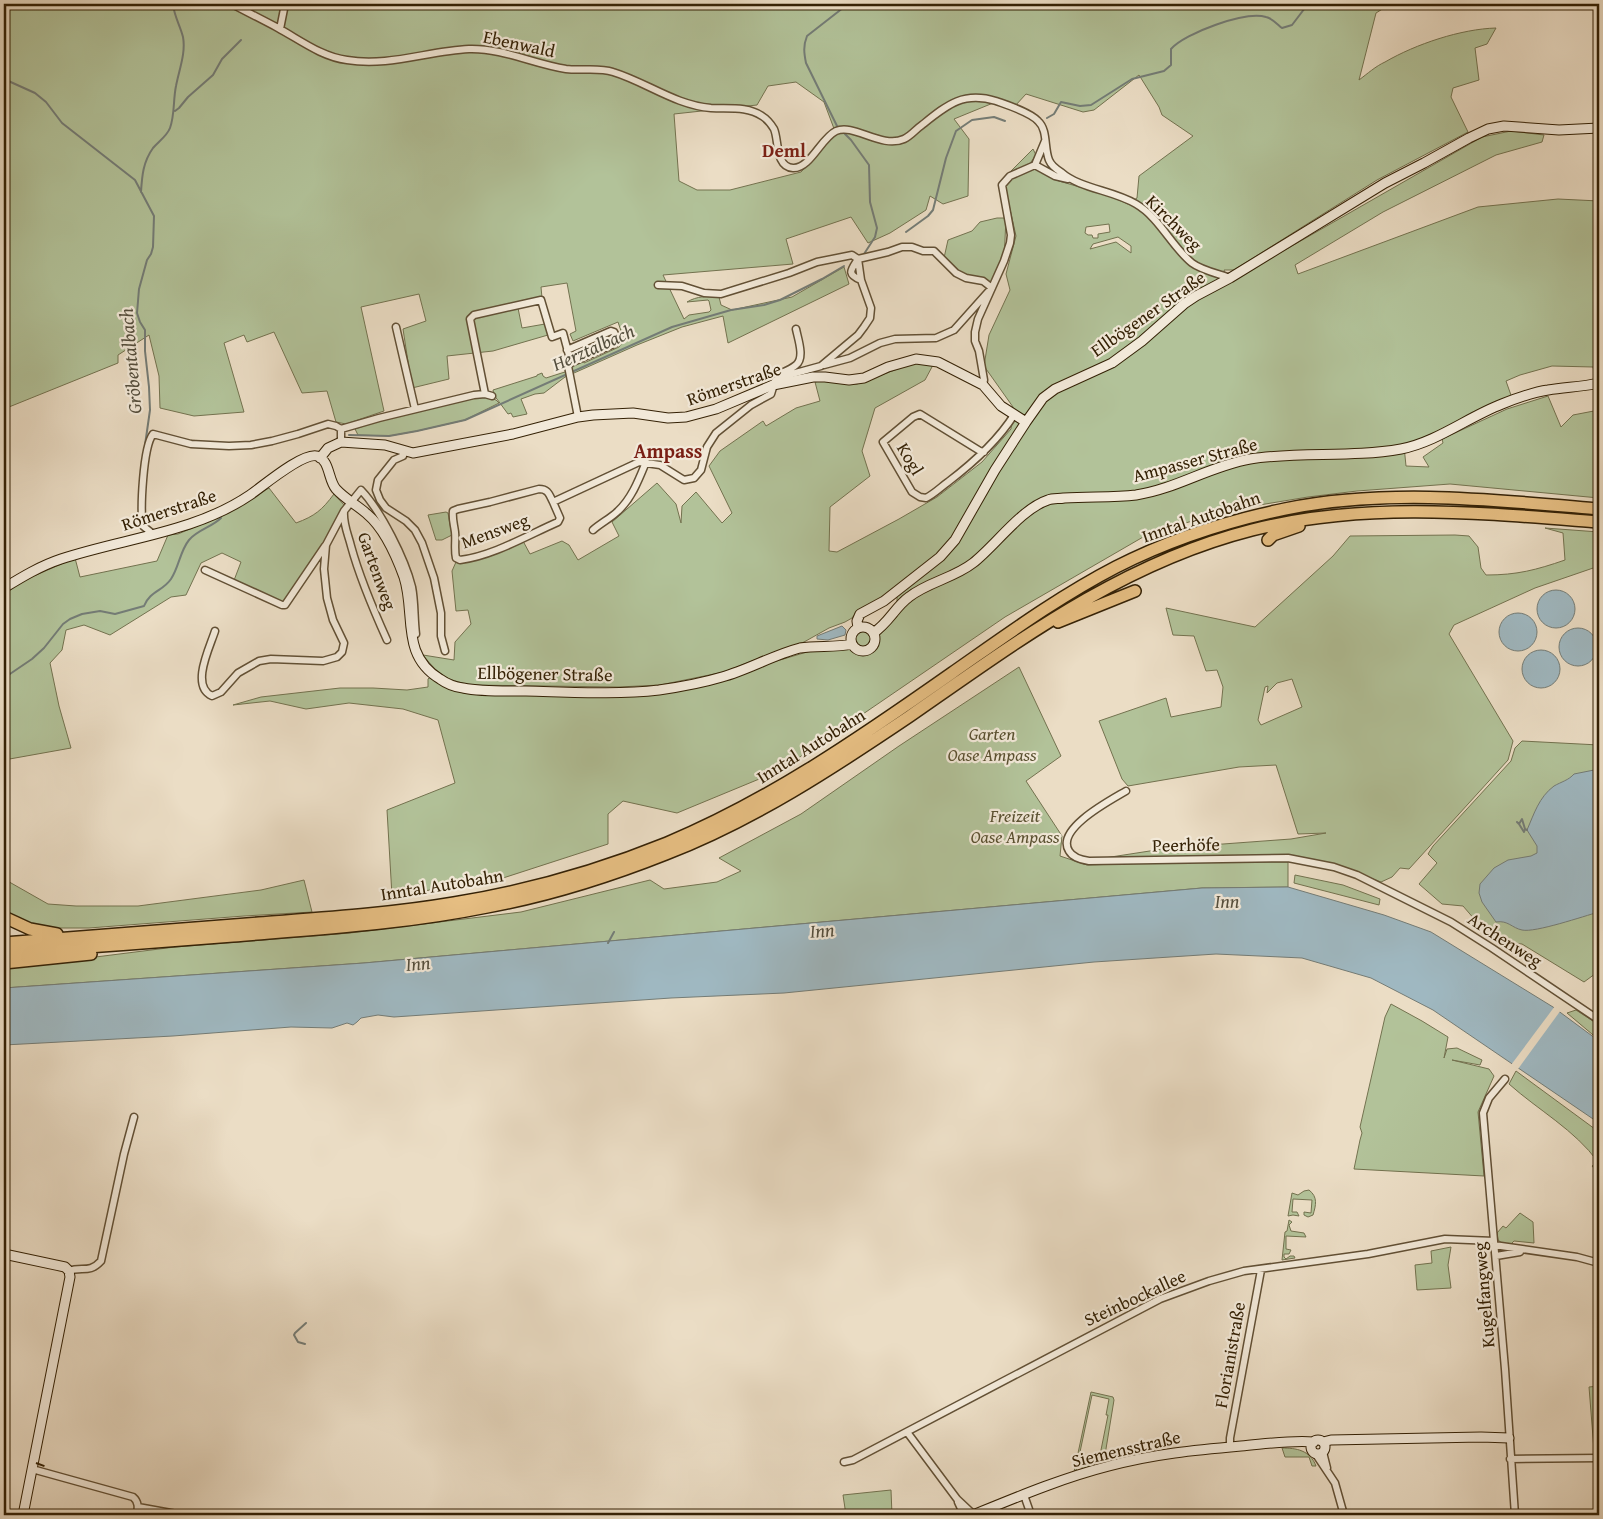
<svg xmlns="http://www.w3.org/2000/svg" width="1603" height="1519" font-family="'Gentium Book Plus',serif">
	<rect width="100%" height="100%" fill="#ebddc5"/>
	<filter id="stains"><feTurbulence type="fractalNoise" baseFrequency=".004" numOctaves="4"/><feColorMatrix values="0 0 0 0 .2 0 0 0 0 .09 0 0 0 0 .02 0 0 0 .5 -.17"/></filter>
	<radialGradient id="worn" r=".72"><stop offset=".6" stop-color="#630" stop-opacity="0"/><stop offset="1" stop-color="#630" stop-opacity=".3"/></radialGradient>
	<path fill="#b2c299" stroke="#73724f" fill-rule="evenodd" d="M 4,4 L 251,4 L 255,6 L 283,5 L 287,4 L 1385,4 L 1384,8 L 1376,13 L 1359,80 C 1367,74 1376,66 1385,62 C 1416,44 1461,29 1496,28 L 1487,44 L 1475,48 L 1479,80 L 1453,88 L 1451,97 L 1468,132 L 1377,180 L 1234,270 L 1224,270 L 1229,282 L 1482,137 L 1511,131 L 1544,135 L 1542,142 L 1496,155 L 1383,212 L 1295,265 L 1298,274 L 1478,207 L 1558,199 L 1599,201 L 1599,379 L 1596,379 L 1593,367 L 1552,366 L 1520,375 L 1506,381 L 1512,398 L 1404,446 L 1406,466 L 1429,467 L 1423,457 L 1443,443 L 1442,439 L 1507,409 L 1548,396 L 1561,427 L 1573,415 L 1599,410 L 1599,498 L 1450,484 L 1357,491 L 1308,497 L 1235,509 L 1150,533 L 1005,617 L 781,770 L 677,813 L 623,801 L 608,814 L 608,844 L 500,879 L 392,896 L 387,810 L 455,783 L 438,720 L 403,709 L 349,703 L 306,709 L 270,701 L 233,705 L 261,697 L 340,688 L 373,688 L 407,690 L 428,687 L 428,679 L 429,678 L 464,693 L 544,695 L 618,692 L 723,677 L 827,646 L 851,640 L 853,633 C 862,622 872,628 875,640 L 897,617 L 897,597 L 858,610 L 852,618 L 845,622 L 829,628 L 804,642 L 772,653 L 724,672 L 660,685 L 618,687 L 471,685 C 444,679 440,676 423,655 L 454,660 L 455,642 L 471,624 L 468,610 L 456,611 L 452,571 L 456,562 L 473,560 L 523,541 L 530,554 L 562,541 L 569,545 L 578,560 L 619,536 L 612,522 L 657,483 L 676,504 L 681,523 L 682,506 L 696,492 L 722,523 L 732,513 L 709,466 L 720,451 L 763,421 L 766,426 L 796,408 L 820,401 L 815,382 L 820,381 L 857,384 L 919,361 L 933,365 L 925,380 L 875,408 L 862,451 L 870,476 L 830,507 L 829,551 L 837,552 L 899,519 L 937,497 L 982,462 L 1011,429 L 1013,407 L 984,366 L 989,335 L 1010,290 L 1006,274 L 1016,236 L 1005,187 L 1008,182 L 1005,177 L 1033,149 L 1036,155 L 1031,162 L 1033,168 L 1059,181 L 1107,195 L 1128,204 L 1137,198 L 1139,176 L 1193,136 L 1162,115 L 1159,107 L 1139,75 L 1094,110 L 1083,112 L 1026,94 L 1015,106 L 998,101 L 954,119 L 969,139 L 968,196 L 943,204 L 930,196 L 926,210 L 890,233 L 868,243 L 851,217 L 786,239 L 793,264 L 663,275 L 684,319 L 689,315 L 709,312 L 711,310 L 709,301 L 708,300 L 687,302 C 697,296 707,296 719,297 L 721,305 L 732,310 L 792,297 L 844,267 L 849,284 L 728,343 L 723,316 L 682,327 L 637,345 L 565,377 L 544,393 L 535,394 L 521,399 L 527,414 L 513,417 L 511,413 L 508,414 L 494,395 L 493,390 L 537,376 L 537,375 L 542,373 L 543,376 L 546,378 L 568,371 L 571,366 L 583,360 L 584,363 L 619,347 L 624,340 L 618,322 L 573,341 L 570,334 L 576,331 L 567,283 L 541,287 L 542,298 L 517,303 L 522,328 L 545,324 L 548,335 L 493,351 L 447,356 L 449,379 L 412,388 L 403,329 L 426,321 L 419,294 L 361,307 L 384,411 L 346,424 L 336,422 L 327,391 L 302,393 L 274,332 L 247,342 L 244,335 L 224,343 L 244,412 L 194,416 L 160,408 L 159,376 L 149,335 L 118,355 L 118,363 L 4,409 ZM 796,82 L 824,102 L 836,134 L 801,172 L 730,190 L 697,190 L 679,181 L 674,114 L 757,105 L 768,86 ZM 1109,224 L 1110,232 L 1098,234 L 1098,238 L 1093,238 L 1092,235 L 1088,235 L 1085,233 L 1086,227 ZM 1118,237 L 1131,246 L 1131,253 L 1116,242 L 1090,249 L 1093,244 Z
		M 997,218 L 1006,218 L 1004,261 L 999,272 L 990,282 L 958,272 L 944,258 L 948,240 L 972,231 L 980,222 Z
		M 484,396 L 496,400 L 499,403 L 465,420 L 417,431 L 389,436 L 358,435 L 355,429 L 383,419 Z
		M 269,488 L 296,523 C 315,516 322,510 334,494 L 345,506 L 288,603 L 275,604 L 233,583 L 241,562 L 222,553 L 201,563 L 186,595 L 171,597 L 110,635 L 84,625 L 66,630 L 62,650 L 50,663 L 59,706 L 71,748 L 4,760 L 4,593 L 27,579 L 75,558 L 80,577 L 157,561 L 168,535 L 178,534 L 228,513 Z
		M 446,512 L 448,513 L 452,535 L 442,540 L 436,540 L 428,515 Z
		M 1545,528 L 1599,532 L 1599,566 L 1535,588 L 1454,625 L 1449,634 L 1513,741 L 1508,760 L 1409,869 L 1400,868 L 1392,877 L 1381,882 L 1335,864 L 1288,856 L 1098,859 L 1169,848 L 1291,839 L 1326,833 L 1298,834 L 1276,765 L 1239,767 L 1128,786 L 1122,779 L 1099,721 L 1166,698 L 1171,717 L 1221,707 L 1223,687 L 1217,670 L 1206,671 L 1194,636 L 1173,635 L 1166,608 L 1255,627 L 1333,556 L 1350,536 L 1455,535 L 1469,536 L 1478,547 L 1481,568 L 1486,575 C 1517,575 1536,570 1565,560 L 1563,533 ZM 1292,679 L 1302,707 L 1261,725 L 1258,720 L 1265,687 L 1268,686 L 1267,693 L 1277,683 Z
		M 1019,667 L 1061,756 L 1026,781 L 1062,836 L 1060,856 L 1087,865 L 1181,862 L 1288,862 L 1288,887 L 1202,888 L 364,963 L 4,988 L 4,967 L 48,963 L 175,947 L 350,933 L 521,912 L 650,880 L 664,889 L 717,882 L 741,871 L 719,858 L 801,814 L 899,746 Z
		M 1522,741 L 1599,745 L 1599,971 L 1584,982 L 1522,944 L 1498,942 L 1489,928 L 1482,928 L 1463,906 L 1442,904 L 1419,884 L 1437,863 L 1428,854 L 1433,846 L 1511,761 L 1515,748 Z
		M 1295,875 L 1343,885 L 1380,899 L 1379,905 L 1294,883 Z
		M 4,879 L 48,904 L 76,906 L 138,906 L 261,890 L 304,880 L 312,912 L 244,916 L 89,928 L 45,928 L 14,918 L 4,911 Z
		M 1391,1004 L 1422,1021 L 1448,1037 L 1444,1058 L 1447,1049 L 1457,1048 L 1482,1060 L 1480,1065 L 1452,1060 L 1489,1069 L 1494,1076 L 1478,1112 L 1484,1176 L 1354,1169 L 1360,1140 L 1362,1133 L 1360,1127 L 1385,1017 Z
		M 1576,1010 L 1599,1025 L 1599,1040 L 1567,1013 Z
		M 1516,1071 L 1599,1132 L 1599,1174 L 1592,1166 L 1598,1162 C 1575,1130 1538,1110 1509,1084 Z
		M 1309,1190 C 1318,1197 1316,1205 1313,1215 L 1308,1217 L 1304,1215 L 1304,1212 L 1311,1213 L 1312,1200 L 1293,1199 L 1292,1212 L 1297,1212 L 1299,1216 L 1293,1215 L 1288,1216 L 1292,1193 L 1298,1195 L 1304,1191 Z
		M 1520,1213 L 1533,1222 L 1534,1243 L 1514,1241 L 1511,1244 L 1502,1243 L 1498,1240 L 1497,1233 L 1503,1226 L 1506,1228 Z
		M 1289,1220 L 1292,1222 L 1289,1225 L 1291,1231 L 1304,1233 L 1306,1237 L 1286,1236 L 1286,1249 L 1291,1250 L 1289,1254 L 1284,1254 L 1284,1257 L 1286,1259 L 1290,1256 L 1294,1256 L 1295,1258 L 1282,1260 L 1285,1232 L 1287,1231 Z
		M 1451,1247 L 1448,1265 L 1451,1288 L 1417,1290 L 1415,1265 L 1432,1263 L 1431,1251 Z
		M 1599,1386 L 1599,1450 L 1594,1450 L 1589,1387 Z
		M 1091,1392 L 1113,1397 L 1114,1400 L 1104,1461 L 1100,1465 L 1082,1469 L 1083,1463 L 1098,1465 L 1108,1415 L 1106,1415 L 1109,1399 L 1092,1395 L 1076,1471 L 1074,1472 Z
		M 1282,1448 C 1296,1448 1310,1450 1316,1466 L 1312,1466 L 1309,1457 L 1285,1457 Z
		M 891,1490 L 892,1515 L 846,1515 L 843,1495 Z"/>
	<path fill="#9fb8c1" stroke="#747c76" d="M1537 609a19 19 0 1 1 38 0a19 19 0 1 1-38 0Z
		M1499 632a19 19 0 1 1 38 0a19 19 0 1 1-38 0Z
		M 842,626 L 846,630 L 845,635 L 828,640 L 817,639 L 817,636 Z
		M1559 647a19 19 0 1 1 38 0a19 19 0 1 1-38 0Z
		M1522 669a19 19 0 1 1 38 0a19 19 0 1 1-38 0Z
		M 1599,769 L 1599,912 C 1584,916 1535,933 1522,930 C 1512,928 1508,920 1496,922 L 1482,902 L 1479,893 L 1480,884 L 1494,868 L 1508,860 L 1531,856 L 1537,853 L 1537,846 L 1527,830 C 1534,814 1539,797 1554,786 C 1561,782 1569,780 1574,774 Z
		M 1288,887 L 1384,915 L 1431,932 L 1553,1007 L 1599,1041 L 1599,1123 L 1433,1010 L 1371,978 L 1302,958 L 1216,954 L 1094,962 L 784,993 L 671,998 L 394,1017 L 378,1015 L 361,1018 L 357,1022 L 353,1025 L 347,1023 L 332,1028 L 291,1027 L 173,1036 L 4,1045 L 4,988 L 364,963 L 1202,888 Z"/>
	<path fill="#ebddc5" d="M 1555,1006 L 1561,1010 L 1518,1069 L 1511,1065 Z"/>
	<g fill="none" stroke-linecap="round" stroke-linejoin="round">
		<path stroke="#747c76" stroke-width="2" d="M 4,79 L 35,93 L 46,102 L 62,123 L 135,180 L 154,216 L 153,247 L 151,254 L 147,260 L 139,289 L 137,313 L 140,322 L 145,330 L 145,351 L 149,387 L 150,410 L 145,445
			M 175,111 L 179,108 L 188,97 L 213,75 L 222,59 L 241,40
			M 1047,118 L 1054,114 L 1061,102 L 1080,106 L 1091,105 L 1132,79 L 1164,71 L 1171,65 L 1171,49 C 1185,33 1245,11 1266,17 C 1272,18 1278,25 1282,28 L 1292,25 L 1308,4
			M 838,128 L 806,63 C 804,53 803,46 807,36 L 848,4
			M 842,131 L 851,140 L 869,165 L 870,202 L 877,228 L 875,237 L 864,254
			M 141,192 C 142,176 143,162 153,148 C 158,142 167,136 170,128 C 175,114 173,100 176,86 C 179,70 186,53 183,37 C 180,25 174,16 173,4
			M 906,232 L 928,216 L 933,210 L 946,158 L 956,131 L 972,120 L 994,117 L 1005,121
			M 349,435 L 389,436 L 417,431 L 465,420 L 672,327 L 731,310 L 764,305 L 780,300 L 822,279 L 844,266
			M 4,678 L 32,659 L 44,648 L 63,624 L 70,619 L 82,614 L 100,611 L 115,614 L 144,606 C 150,591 163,591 171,579 C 179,567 180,551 189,540 C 197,530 212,527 221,518
			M 1517,822 L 1519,824 L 1522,819 L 1525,829 L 1527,830
			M 1519,824 L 1524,832 L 1525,829
			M 608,943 L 614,932
			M 305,1344 L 298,1342 L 294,1335 L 295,1333 L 306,1323"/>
		<g stroke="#625035" stroke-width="9">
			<path id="street" d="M 232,4 C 247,12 263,20 278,28 C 300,40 322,57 347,60 C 388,67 428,51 469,49 C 503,48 533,64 566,69 C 582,71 598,67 613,72 C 646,82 675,105 711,108 C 729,109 747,106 762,116 C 767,119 771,124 774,129 C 779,140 775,167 793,168 C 810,169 821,138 836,131 C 854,123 881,149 904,139 C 911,136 916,129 922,125 C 947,105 963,91 996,101 C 1007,105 1030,112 1038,121 C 1048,130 1044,148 1049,160 C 1051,165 1056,169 1061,172 C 1080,189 1113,190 1136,204 C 1160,218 1171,246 1192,263 C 1201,270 1219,274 1230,278
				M 280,29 L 285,4
				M 1035,165 L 1055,176 L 1068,179
				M 861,280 C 846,274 851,270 858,259 L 888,252 L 902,247 L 912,247 L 923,251 L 934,251 L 956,273 L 966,278 L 983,281 L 992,288
				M 658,285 L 682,286 L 704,293 L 721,294 L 789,273 L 817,262 L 852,255 L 858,259
				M 396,327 L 415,409
				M 567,350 L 611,331 L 614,332 L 616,336 L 614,344 L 571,363
				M 824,365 L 850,358 L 880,343 L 895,339 L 936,338 L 954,330 L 988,292
				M 777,375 C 783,372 790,370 796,365 C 805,358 798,339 796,329
				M 983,385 L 984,380 L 979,351 L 975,341 L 975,332 L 978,319 L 1004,261 L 1010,243 L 1011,235 L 1002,185 L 1010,176 L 1035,165 L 1045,141
				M 485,394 L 470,319 L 474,315 L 541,300 L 552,337 L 563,333 L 571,363 L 568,366 L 578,417
				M 341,429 L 379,418 L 474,395 L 485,394 L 492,396
				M 405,451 L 403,456 L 394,460 L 378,480 L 376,490 L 380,500 L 386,508 L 406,521 L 415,530 L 422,543 L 434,578 L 441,613 L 441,636 L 445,651
				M 984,452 L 980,451 L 920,414 L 913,417 L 883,442 L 912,492 L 920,497 L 926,498 C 934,494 941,487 948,482 C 973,463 997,442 1014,415
				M 553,502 L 560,518 L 558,522 C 528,535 493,556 460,560 L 456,558 C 454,549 456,541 455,532 C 454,524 452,519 453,511 L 458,509 L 490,502 L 539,489 C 548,489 549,494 553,502 L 639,462 L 660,465 L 684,480 L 694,478 L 701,470 L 707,447 L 716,433 L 751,405 L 771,394 L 775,381 L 781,377 L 821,366 L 858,335 L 864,327 L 870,318 L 871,308 L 861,280 L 858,259
				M 344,512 C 343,524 348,534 351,546 C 360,579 373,609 387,640
				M 593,530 C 601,523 611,518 618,511 C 632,498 639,479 646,462
				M 153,534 L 143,526 C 140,510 143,447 153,434 L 191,444 L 229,446 L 251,445 L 272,441 L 298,434 L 328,424 L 336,426 L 341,429 L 341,442
				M 205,570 L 282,605 L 285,605 L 325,546
				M 215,631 C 210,647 190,686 212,696 L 221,692 L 238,673 L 259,661 L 271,659 L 323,661 L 337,657 L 342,652 L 344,643 L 333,620 L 327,598 L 324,569 L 326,545 L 344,511 L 361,490 C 381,511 405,559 412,587 C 415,602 414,618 416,634
				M 1126,791 C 1111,800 1055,829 1069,851 C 1073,858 1082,860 1089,861 L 1288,858 L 1334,867 L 1357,875 L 1451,922 L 1492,948 L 1599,1020
				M 1505,1079 L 1489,1098 L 1483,1113 L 1505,1369 L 1515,1515
				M 1494,1245 L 1577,1257 L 1599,1263
				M 1496,1256 L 1520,1252
				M 69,1271 C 82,1266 89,1274 101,1261 L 124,1154 L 134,1117
				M 907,1432 L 957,1499 L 974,1515
				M 1230,1447 L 1230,1438 L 1261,1270
				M 1323,1452 L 1327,1468
				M 1315,1453 L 1335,1483 L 1344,1515
				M 1510,1459 L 1599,1458
				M 844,1462 L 853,1460 L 1160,1299 L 1209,1281 L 1244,1271 L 1368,1254 L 1445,1239 L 1494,1241
				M 32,1469 L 133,1497 C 139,1502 138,1508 137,1515
				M 1024,1495 L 1031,1515
				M 958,1502 L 964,1515
				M 138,1507 L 182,1515"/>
		</g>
		<g stroke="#342105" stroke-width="11">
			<path id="secondary" d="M 320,458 L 328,448 L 341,442 L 385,445 L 413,453 L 513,434 L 578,417 L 593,415 L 633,413 L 668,418 L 686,417 L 716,409 L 773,385 L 813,377 L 825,377 L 849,380 L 864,378 L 888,367 L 916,359 L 938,362 L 983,385 L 1001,406 L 1026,422
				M 4,588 C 22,577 40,566 61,559 C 124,538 194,533 250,495 C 263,486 303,452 317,456 C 330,460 328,480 336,489 C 345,499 357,505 367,514 C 385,529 396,555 404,577 C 416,614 400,655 440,679 C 447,684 454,687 463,688 C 483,692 505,691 526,691 C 569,692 617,695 659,690 C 680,687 702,683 722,677 C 748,670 773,655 800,648 C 817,645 835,648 852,644
				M851 639a12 12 0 1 1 24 0a12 12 0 1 1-24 0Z
				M 858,628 L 857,621 L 860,614 L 884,601 L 940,557 L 955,540 L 995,470 L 1026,422 L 1043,398 L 1055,389 L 1112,363 L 1142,341 L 1184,304 L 1196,296 L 1230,278 L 1385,183 L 1424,163 L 1469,138 L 1488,129 L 1504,126 L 1559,130 L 1599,128
				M 873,633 C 888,624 895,607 909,597 C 928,582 954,578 973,563 C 995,546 1021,509 1048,500 C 1053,498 1059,499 1064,498 C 1088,496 1112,498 1136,495 C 1176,489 1210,466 1250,459 C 1299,451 1351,458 1401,449 C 1437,442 1468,417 1502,404 C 1517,398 1533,392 1548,390 C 1565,387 1582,387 1599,383
				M 4,1254 L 65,1267 L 69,1271 L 70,1277 L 23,1515
				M1311 1447a7 7 0 1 1 14 0a7 7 0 1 1-14 0Z
				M 1323,1442 L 1331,1440 L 1481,1437 L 1509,1438
				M 973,1515 C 1017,1497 1062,1478 1109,1466 C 1153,1454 1196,1450 1241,1446 C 1265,1444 1290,1440 1314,1442"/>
		</g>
		<g stroke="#342105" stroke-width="14">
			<path id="highway" d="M 1268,540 L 1273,535 L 1299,526
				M 1058,622 L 1135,591
				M 4,917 L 30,929 L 57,934
				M 4,943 C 89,936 174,930 259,923 C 324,918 389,914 454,903 C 527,891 598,871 667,843 C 770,800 861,737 952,673 C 1005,636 1058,597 1116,567 C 1169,540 1227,521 1285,509 C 1388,488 1495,500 1599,509
				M 4,953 C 80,948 157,942 233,936 C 318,929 403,924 487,907 C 548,896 608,877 666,854 C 754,820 833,768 910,716 C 1018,641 1122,563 1252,530 C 1366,501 1483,513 1599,522
				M 4,963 L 91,954"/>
		</g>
		<use href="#street" stroke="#f2e9d9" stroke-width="6"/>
		<use href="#secondary" stroke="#f2e9d9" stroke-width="9"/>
		<use href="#highway" stroke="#e6be82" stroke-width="11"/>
		<path stroke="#342105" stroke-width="2" stroke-dasharray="9 9" stroke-linecap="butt" d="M 36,1463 L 47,1467"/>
	</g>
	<g text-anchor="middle" stroke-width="4.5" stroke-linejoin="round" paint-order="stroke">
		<g font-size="18" fill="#342105" stroke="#f2e9d9">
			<text transform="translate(519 44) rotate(12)" y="6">Ebenwald</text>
			<text transform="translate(1174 223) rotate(45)" y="6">Kirchweg</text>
			<text transform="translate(1148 314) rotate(-35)" y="6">Ellbögener Straße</text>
			<text transform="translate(734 384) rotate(-19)" y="6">Römerstraße</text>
			<text transform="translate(910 459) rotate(59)" y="6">Kogl</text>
			<text transform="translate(1195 460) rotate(-15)" y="6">Ampasser Straße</text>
			<text transform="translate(169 510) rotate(-18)" y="6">Römerstraße</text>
			<text transform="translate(1201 517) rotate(-19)" y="6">Inntal Autobahn</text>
			<text transform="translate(495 531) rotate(-20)" y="6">Mensweg</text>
			<text transform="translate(377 571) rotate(70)" y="6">Gartenweg</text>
			<text transform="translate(545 674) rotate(1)" y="6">Ellbögener Straße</text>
			<text transform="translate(811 746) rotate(-32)" y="6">Inntal Autobahn</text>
			<text transform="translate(1186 845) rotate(-1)" y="6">Peerhöfe</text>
			<text transform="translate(442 885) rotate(-9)" y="6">Inntal Autobahn</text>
			<text transform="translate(1505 940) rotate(33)" y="6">Archenweg</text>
			<text transform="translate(1484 1295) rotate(-95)" y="6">Kugelfangweg</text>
			<text transform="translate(1135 1298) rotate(-25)" y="6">Steinbockallee</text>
			<text transform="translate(1230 1355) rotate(-80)" y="6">Florianistraße</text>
			<text transform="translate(1126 1449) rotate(-13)" y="6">Siemensstraße</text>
		</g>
		<g font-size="18" font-style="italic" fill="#5a5131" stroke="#f2e9d9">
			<text x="992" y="740">Garten<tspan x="992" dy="21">Oase Ampass</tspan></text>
			<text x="1015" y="822">Freizeit<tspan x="1015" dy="21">Oase Ampass</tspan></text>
		</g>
		<g font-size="19" font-weight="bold" fill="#7a1f14" stroke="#f2e9d9">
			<text x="784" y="157">Deml</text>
		</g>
		<g font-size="19" font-style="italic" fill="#544e3d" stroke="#f2e9d9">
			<text transform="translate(593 347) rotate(-24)" y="7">Herztalbach</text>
			<text transform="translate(130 361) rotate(-95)" y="7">Gröbentalbach</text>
			<text x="1227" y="908">Inn</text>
			<text transform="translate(822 930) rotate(-4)" y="7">Inn</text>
			<text transform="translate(418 963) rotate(-5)" y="7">Inn</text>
		</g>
		<g font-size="20" font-weight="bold" fill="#7a1f14" stroke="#f2e9d9">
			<text x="668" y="458">Ampass</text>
		</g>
	</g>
	<rect width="1603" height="1519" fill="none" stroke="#ebddc5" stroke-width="20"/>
	<rect x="5" y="5" width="1593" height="1509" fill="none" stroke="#342105" stroke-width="2.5"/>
	<rect x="10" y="10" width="1583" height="1499" fill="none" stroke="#342105"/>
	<rect width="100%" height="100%" filter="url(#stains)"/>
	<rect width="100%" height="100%" fill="url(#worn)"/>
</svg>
